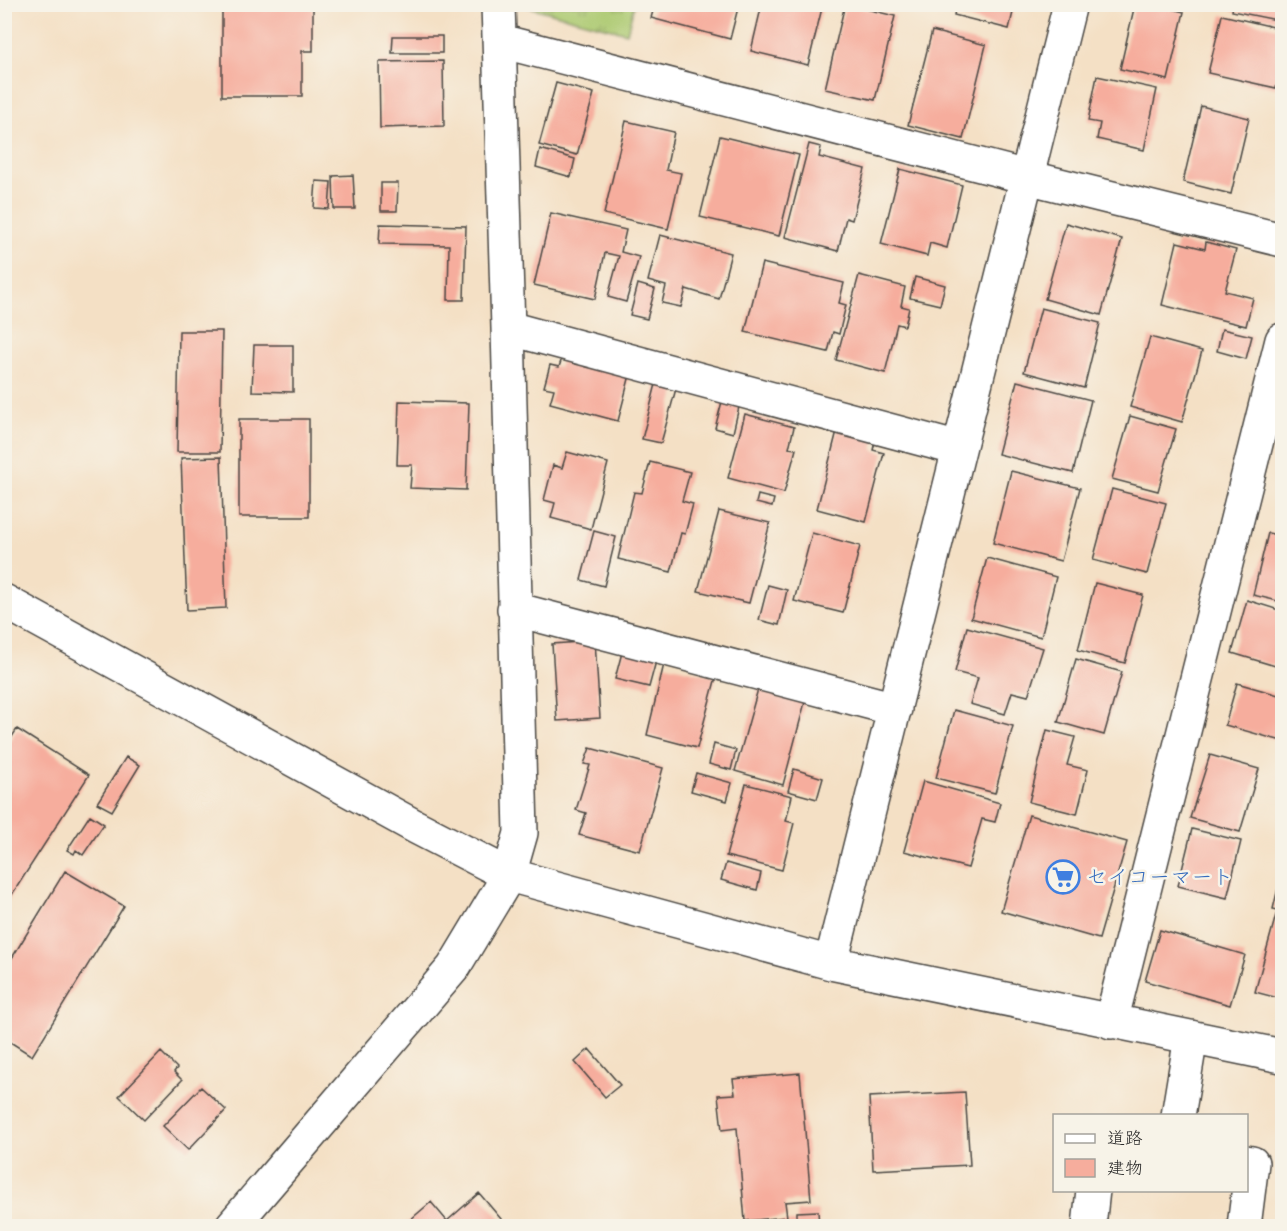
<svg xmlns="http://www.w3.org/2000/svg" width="1287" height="1231" font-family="'Shantell Sans','Klee One',sans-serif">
	<defs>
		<pattern id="grass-tufts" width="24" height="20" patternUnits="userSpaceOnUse" patternTransform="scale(1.5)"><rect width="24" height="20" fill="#acc96f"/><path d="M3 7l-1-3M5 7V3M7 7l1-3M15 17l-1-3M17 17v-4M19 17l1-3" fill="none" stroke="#8ca35b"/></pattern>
	</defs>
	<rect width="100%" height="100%" fill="#f7f3e8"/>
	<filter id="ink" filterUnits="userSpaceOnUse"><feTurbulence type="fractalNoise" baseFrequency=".0167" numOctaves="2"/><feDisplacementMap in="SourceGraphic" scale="12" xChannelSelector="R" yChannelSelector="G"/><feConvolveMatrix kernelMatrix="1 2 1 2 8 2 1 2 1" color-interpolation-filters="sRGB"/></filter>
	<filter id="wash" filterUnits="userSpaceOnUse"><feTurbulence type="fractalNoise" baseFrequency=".008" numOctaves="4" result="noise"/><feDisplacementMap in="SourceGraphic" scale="24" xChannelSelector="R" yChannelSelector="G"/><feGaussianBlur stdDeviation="1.35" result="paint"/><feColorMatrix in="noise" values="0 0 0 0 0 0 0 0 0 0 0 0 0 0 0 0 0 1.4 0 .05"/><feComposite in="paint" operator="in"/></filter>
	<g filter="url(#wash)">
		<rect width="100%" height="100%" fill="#f4e0c5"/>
		<path fill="url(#grass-tufts)" stroke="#6c7a4d" stroke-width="1.5" d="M 521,5 L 634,5 L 627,33 Z"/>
		<g id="blocks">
			<path fill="#f6ad9d" d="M 222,4 L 313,4 L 313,51 L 302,51 L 302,96 L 222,96 Z
				M 655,4 L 739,4 L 730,39 L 651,18 Z
				M 762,4 L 823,4 L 808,65 L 751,51 Z
				M 845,4 L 895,16 L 875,100 L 825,89 Z
				M 956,4 L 1015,4 L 1009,29 L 954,15 Z
				M 1135,4 L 1153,4 L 1184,12 L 1168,80 L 1120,69 Z
				M 1233,4 L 1282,4 L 1282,21 L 1232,11 Z
				M 1222,15 L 1282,29 L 1282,60 L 1276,88 L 1208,73 Z
				M 932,31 L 986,45 L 963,139 L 908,125 Z
				M 393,36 L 442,36 L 442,53 L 392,53 Z
				M 443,61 L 444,126 L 380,128 L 379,62 Z
				M 1097,76 L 1157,89 L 1144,150 L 1097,139 L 1100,123 L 1088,121 Z
				M 556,83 L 594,93 L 577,155 L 539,145 Z
				M 1201,106 L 1249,118 L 1231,194 L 1183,182 Z
				M 626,121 L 674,132 L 666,170 L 681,173 L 668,229 L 604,214 Z
				M 720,136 L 799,155 L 779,236 L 700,217 Z
				M 809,144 L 821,147 L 819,157 L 865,169 L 852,220 L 846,218 L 838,251 L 785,237 Z
				M 540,149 L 575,159 L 571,177 L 536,167 Z
				M 900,169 L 962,185 L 947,248 L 930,243 L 927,256 L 881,244 Z
				M 353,175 L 355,209 L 334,209 L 333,176 Z
				M 316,181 L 331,182 L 329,209 L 314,208 Z
				M 381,183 L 398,183 L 397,211 L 381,211 Z
				M 551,213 L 626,230 L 621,252 L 639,257 L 626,302 L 608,297 L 619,256 L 605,253 L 595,299 L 534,285 Z
				M 1066,223 L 1122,239 L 1101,315 L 1045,299 Z
				M 380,224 L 466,226 L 464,300 L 448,300 L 449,245 L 379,244 Z
				M 660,235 L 731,253 L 719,299 L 686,289 L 681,307 L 662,303 L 666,286 L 648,281 Z
				M 1177,242 L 1205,249 L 1206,242 L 1236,250 L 1225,291 L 1253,298 L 1246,326 L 1162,305 Z
				M 762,263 L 844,283 L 839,303 L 846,305 L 839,334 L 833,332 L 828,352 L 745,332 Z
				M 859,275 L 905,287 L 901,306 L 909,308 L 905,326 L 897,324 L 885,373 L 836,360 Z
				M 915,277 L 945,285 L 940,305 L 910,298 Z
				M 638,284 L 655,289 L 647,319 L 630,315 Z
				M 1041,308 L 1100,323 L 1084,388 L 1024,372 Z
				M 1222,329 L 1252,336 L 1246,359 L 1217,351 Z
				M 179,331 L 222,331 L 220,452 L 177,452 Z
				M 1150,337 L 1202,351 L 1182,422 L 1130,407 Z
				M 254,345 L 293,345 L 293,392 L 252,391 Z
				M 564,352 L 631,371 L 618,421 L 550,403 L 554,389 L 544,387 L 550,365 L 559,367 Z
				M 657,380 L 677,385 L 661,443 L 642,439 Z
				M 1017,381 L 1091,400 L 1073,473 L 998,454 Z
				M 724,394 L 741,398 L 733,433 L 715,428 Z
				M 399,401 L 469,403 L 466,490 L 410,488 L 412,465 L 397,465 Z
				M 745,414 L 794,427 L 789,448 L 796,449 L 784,493 L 728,478 Z
				M 1130,416 L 1176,429 L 1158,491 L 1112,479 Z
				M 239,419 L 309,419 L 309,517 L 239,517 Z
				M 839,423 L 877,433 L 873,450 L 884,453 L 866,522 L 817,509 Z
				M 567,452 L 608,463 L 591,529 L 551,518 L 555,503 L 544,500 L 553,465 L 562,468 Z
				M 221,457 L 226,608 L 187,610 L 181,458 Z
				M 650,462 L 690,472 L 682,501 L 693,504 L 685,534 L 681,533 L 671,572 L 618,559 L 634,492 L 642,493 Z
				M 1011,471 L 1080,488 L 1061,561 L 993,543 Z
				M 1282,485 L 1282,515 L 1275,513 Z
				M 1112,489 L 1166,503 L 1147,574 L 1093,560 Z
				M 758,495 L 774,499 L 772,507 L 756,503 Z
				M 719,511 L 770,523 L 749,603 L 698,591 Z
				M 594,531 L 616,537 L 604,586 L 581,580 Z
				M 812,533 L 860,546 L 843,613 L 794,601 Z
				M 1268,533 L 1282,536 L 1282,602 L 1253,595 Z
				M 987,558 L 1056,577 L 1041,637 L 971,618 Z
				M 1095,583 L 1143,595 L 1125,663 L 1078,650 Z
				M 768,585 L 787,590 L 779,625 L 759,620 Z
				M 1247,600 L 1282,611 L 1282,668 L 1232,653 Z
				M 967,627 L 1043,648 L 1028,696 L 1012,692 L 1005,714 L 970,704 L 978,678 L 955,672 Z
				M 595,641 L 600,718 L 557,721 L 552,644 Z
				M 625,641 L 659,650 L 649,687 L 615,679 Z
				M 1076,659 L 1122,672 L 1104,735 L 1058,722 Z
				M 664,664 L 716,677 L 697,748 L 647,735 Z
				M 1237,683 L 1282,696 L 1282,741 L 1225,725 Z
				M 758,689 L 805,702 L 783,785 L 735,771 Z
				M 954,710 L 1013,726 L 995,793 L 936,778 Z
				M 17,729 L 89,775 L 4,907 L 4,749 Z
				M 1047,730 L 1075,737 L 1067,765 L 1088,770 L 1077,814 L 1029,802 Z
				M 714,744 L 736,750 L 731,770 L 709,764 Z
				M 590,748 L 663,768 L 640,851 L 579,835 L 586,813 L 576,810 L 590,765 L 584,764 Z
				M 1210,755 L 1259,769 L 1240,832 L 1190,818 Z
				M 126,757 L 140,765 L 112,811 L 97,803 Z
				M 794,769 L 823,778 L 817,799 L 788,791 Z
				M 696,773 L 732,783 L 727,801 L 691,791 Z
				M 923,781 L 1000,803 L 995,822 L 982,819 L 968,868 L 904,851 Z
				M 746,784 L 792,796 L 786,821 L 794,823 L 782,870 L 726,856 Z
				M 90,815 L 104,824 L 83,855 L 76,850 L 74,854 L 67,850 Z
				M 1029,815 L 1127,842 L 1099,939 L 1001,911 Z
				M 1192,829 L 1241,841 L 1227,898 L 1178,886 Z
				M 726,863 L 761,873 L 757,890 L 721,880 Z
				M 65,871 L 124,906 L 32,1056 L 4,1038 L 4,971 Z
				M 1282,872 L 1282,911 L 1273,909 Z
				M 1276,915 L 1282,917 L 1282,999 L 1255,992 Z
				M 1160,930 L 1245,955 L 1230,1005 L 1145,981 Z
				M 589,1049 L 620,1085 L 605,1097 L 575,1062 Z
				M 161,1052 L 177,1068 L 174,1072 L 182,1080 L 144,1120 L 119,1096 Z
				M 800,1073 L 811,1200 L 785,1202 L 787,1217 L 745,1221 L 737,1128 L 722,1130 L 718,1095 L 735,1094 L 733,1079 Z
				M 201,1087 L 226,1110 L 188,1150 L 163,1126 Z
				M 965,1092 L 970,1165 L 873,1170 L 869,1097 Z
				M 479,1193 L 507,1226 L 403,1226 L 431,1202 L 447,1221 Z
				M 818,1211 L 819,1226 L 745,1226 L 745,1224 L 797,1222 L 797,1212 Z"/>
		</g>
	</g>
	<g filter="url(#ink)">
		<use href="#blocks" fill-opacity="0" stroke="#494642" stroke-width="1.5"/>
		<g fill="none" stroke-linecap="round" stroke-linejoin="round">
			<g stroke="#494642" stroke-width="36">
				<path id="minor" d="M 500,41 L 1027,177 L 1282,240
					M 508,328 L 959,449
					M 4,601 L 416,827 L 509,875 L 831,963 L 1282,1056
					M 514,609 L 895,709
					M 831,963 L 1070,4
					M 1111,1022 L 1282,340
					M 1178,1116 L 1191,1037
					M 232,1226 L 453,968 L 509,875 L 521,833 L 508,328 L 498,4
					M 1089,1226 L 1093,1190
					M 1244,1226 L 1252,1163 L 1246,1162"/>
			</g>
			<use href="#minor" stroke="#fff" stroke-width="33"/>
		</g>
	</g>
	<defs>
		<g id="supermarket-ring" transform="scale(1.725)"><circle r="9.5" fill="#f7f3e8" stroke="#3f7fe0" stroke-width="1.5"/><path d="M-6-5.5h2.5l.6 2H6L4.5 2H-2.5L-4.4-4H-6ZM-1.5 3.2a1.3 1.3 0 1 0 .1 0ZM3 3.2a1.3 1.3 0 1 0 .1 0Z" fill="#3f7fe0"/></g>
	</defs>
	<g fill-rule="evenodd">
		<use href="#supermarket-ring" x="1063" y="877"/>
	</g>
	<g text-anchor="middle" stroke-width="5" stroke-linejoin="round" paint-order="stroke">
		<g font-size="21" fill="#366cbe" stroke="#f7f3e8" text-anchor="start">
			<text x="1086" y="884">セイコーマート</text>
		</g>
	</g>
	<rect width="1287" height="1231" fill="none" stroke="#f7f3e8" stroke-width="24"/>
	<rect x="1053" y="1114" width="195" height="78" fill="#f7f3e8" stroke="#a5a39c" stroke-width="1.5"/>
	<rect x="1065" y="1134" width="30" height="9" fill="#ffffff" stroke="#a5a39c" stroke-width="1.5"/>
	<text x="1107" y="1144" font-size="18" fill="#2b2b2b">道路</text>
	<rect x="1065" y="1159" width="30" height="18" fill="#f6ad9d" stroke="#a5a39c" stroke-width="1.5"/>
	<text x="1107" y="1174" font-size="18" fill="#2b2b2b">建物</text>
</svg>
